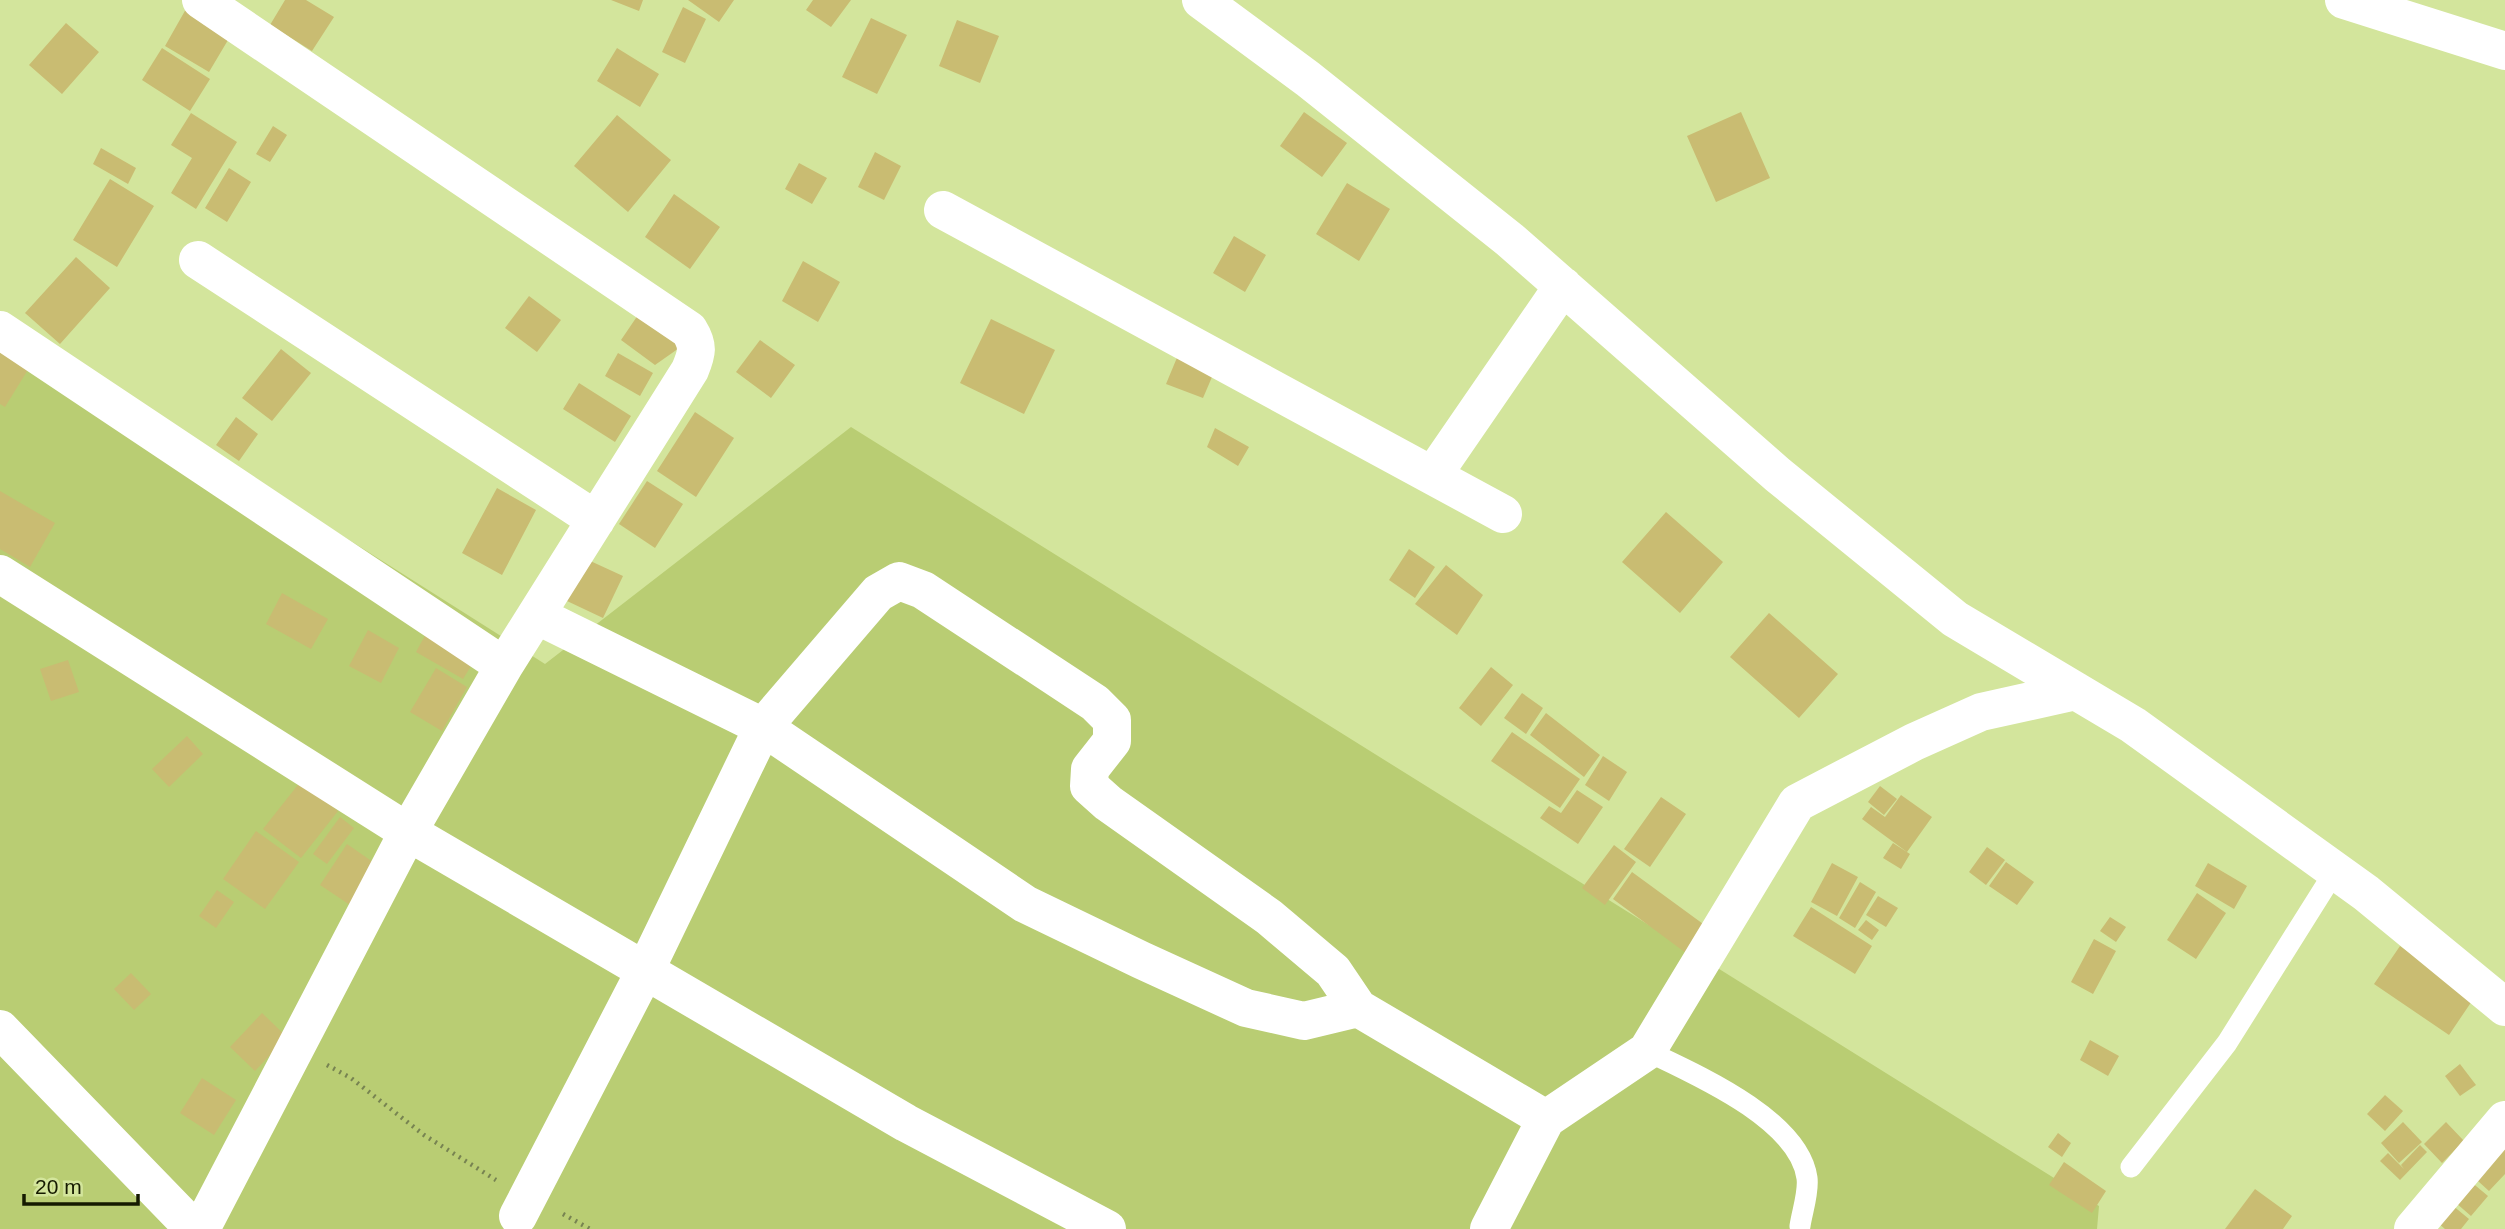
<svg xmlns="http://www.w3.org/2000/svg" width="2505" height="1229" font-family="Arial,sans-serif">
	<rect width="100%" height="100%" fill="#d3e59c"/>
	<path fill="#b9cd73" d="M 0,319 L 545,664 L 851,427 L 2099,1206 L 2097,1229 L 0,1229 Z"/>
	<path fill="#c9bc72" d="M 285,0 L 306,0 L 334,17 L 312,51 L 270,25 Z
		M 611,0 L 643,0 L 639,11 Z
		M 688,0 L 734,0 L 719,22 Z
		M 813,0 L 851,0 L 831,27 L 806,10 Z
		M 683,7 L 706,19 L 685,63 L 662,52 Z
		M 186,9 L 231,35 L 209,72 L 165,46 Z
		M 871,18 L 907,35 L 877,94 L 842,77 Z
		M 957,20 L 999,36 L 980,83 L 939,66 Z
		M 66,23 L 99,52 L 62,94 L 29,65 Z
		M 162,48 L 210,79 L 190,111 L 142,80 Z
		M 617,48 L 659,74 L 640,107 L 597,81 Z
		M 1304,112 L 1347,143 L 1322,177 L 1280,146 Z
		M 1741,112 L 1770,178 L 1716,202 L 1687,136 Z
		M 191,113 L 237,142 L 196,209 L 171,193 L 192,158 L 171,145 Z
		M 617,115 L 671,160 L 628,212 L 574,166 Z
		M 273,126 L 287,135 L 270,162 L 256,154 Z
		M 101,148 L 136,168 L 128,184 L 93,164 Z
		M 875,152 L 901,166 L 884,200 L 858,187 Z
		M 799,163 L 827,178 L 812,204 L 785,189 Z
		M 229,168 L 251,182 L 227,222 L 205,208 Z
		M 110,179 L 154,206 L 117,267 L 73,240 Z
		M 1347,183 L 1390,209 L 1359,261 L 1316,234 Z
		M 674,194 L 720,227 L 690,269 L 645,237 Z
		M 1234,236 L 1266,255 L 1245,292 L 1213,273 Z
		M 76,257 L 110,288 L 60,344 L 25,313 Z
		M 803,261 L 840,282 L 818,322 L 782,301 Z
		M 529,296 L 561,320 L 537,352 L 505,328 Z
		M 638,315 L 682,346 L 655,365 L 621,340 Z
		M 991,319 L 1055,350 L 1024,414 L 960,383 Z
		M 760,340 L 795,365 L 771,398 L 736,372 Z
		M 1181,348 L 1218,363 L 1203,398 L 1166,384 Z
		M 281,349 L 311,373 L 272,421 L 242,398 Z
		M 0,351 L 29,368 L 5,407 L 0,404 Z
		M 618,353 L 653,373 L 640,396 L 605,376 Z
		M 579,383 L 631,416 L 615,442 L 563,409 Z
		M 695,412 L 734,438 L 696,497 L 657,471 Z
		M 236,417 L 258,434 L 239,461 L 216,445 Z
		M 1215,428 L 1249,447 L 1238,466 L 1207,447 Z
		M 647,481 L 683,504 L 655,548 L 619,524 Z
		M 497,488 L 536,510 L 502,575 L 462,553 Z
		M 0,491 L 55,523 L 30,567 L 0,549 Z
		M 1666,512 L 1723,562 L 1680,613 L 1622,562 Z
		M 1409,549 L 1435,567 L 1415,598 L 1389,580 Z
		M 586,559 L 623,576 L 603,618 L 567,601 Z
		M 1446,565 L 1483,595 L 1457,635 L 1415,604 Z
		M 282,593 L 328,619 L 311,649 L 266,624 Z
		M 1769,613 L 1838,674 L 1799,718 L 1730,657 Z
		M 368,630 L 399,648 L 381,683 L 349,666 Z
		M 428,630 L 476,658 L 463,679 L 416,652 Z
		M 68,660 L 79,692 L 51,701 L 40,669 Z
		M 1491,667 L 1513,685 L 1481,726 L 1459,708 Z
		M 436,668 L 467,687 L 442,731 L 410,712 Z
		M 1522,693 L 1543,708 L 1526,734 L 1504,718 Z
		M 1546,713 L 1600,755 L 1584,777 L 1530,735 Z
		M 1512,732 L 1580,779 L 1560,808 L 1491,761 Z
		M 187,736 L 203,754 L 169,787 L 152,769 Z
		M 1603,756 L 1627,772 L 1609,801 L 1585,785 Z
		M 301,781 L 338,811 L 301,858 L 263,829 Z
		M 1880,786 L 1897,799 L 1884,815 L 1868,802 Z
		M 1577,790 L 1603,807 L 1578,844 L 1540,818 L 1549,806 L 1561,813 Z
		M 1901,795 L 1932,817 L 1907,852 L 1862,819 L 1871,807 L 1885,817 Z
		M 1661,797 L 1686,814 L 1650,867 L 1624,849 Z
		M 340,817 L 354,828 L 327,864 L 313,854 Z
		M 256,831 L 299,862 L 265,909 L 223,879 Z
		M 1893,843 L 1910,854 L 1901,869 L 1883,858 Z
		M 347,844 L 383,869 L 356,909 L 320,885 Z
		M 1614,845 L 1636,862 L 1605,905 L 1582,888 Z
		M 1987,847 L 2005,860 L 1986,885 L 1969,872 Z
		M 2006,862 L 2034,882 L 2017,905 L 1989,886 Z
		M 1832,863 L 1858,877 L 1837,916 L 1811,902 Z
		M 2208,863 L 2247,886 L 2234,909 L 2195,886 Z
		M 1632,872 L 1710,929 L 1690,956 L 1613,899 Z
		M 1860,882 L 1876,892 L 1855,928 L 1839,918 Z
		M 217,890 L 234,902 L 216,928 L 199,916 Z
		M 2197,893 L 2226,913 L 2196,959 L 2167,940 Z
		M 1878,896 L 1898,908 L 1886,927 L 1866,915 Z
		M 1811,907 L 1872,946 L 1855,974 L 1793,936 Z
		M 2110,917 L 2126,927 L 2116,942 L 2100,931 Z
		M 1866,920 L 1879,930 L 1872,940 L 1858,930 Z
		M 2094,939 L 2116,951 L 2093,994 L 2071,982 Z
		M 2400,946 L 2474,998 L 2449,1035 L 2374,984 Z
		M 131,973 L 151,994 L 134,1010 L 114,989 Z
		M 262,1013 L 287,1037 L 255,1071 L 230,1047 Z
		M 2090,1040 L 2119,1056 L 2108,1076 L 2080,1060 Z
		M 2460,1064 L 2476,1085 L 2460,1096 L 2445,1076 Z
		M 202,1078 L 236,1100 L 214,1135 L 180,1113 Z
		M 2385,1095 L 2403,1111 L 2385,1131 L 2367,1114 Z
		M 2403,1122 L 2422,1142 L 2399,1163 L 2381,1143 Z
		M 2446,1122 L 2464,1141 L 2442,1163 L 2424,1144 Z
		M 2058,1133 L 2071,1143 L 2062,1157 L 2048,1147 Z
		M 2496,1142 L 2505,1150 L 2505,1174 L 2489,1191 L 2468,1172 Z
		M 2420,1145 L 2427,1152 L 2400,1180 L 2380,1161 L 2388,1153 L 2404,1169 L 2401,1165 Z
		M 2064,1162 L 2106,1191 L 2092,1213 L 2049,1185 Z
		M 2464,1176 L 2488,1196 L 2471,1216 L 2448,1196 Z
		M 2255,1189 L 2292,1216 L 2283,1229 L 2225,1229 Z
		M 2446,1200 L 2469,1219 L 2461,1229 L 2445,1229 L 2432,1218 Z"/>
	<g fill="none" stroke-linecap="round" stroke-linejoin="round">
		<path stroke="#778351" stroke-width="4.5" stroke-dasharray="2 5" stroke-linecap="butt" d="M 327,1065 L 351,1078 L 424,1135 L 496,1180
			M 563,1214 L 590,1229"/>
		<path stroke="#fff" stroke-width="21" d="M 1647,1051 C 1695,1074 1799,1119 1807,1178 C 1809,1192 1802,1212 1800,1226
			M 2131,1167 L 2227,1043 L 2335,871"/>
		<path stroke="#fff" stroke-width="38" d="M 1201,0 L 1308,79 L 1510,240 L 1778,475 L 1955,619 L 2133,725 L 2366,893 L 2505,1007
			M 2344,0 L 2505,51
			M 943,210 L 1503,514
			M 198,260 L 596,520
			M 0,330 L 504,666
			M 1433,475 L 1563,286
			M 0,574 L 408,832 L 906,1123 L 1107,1229
			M 536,615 L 763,727 L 1025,904 L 1141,960 L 1246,1008 L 1304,1021 L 1358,1008 L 1546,1119
			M 0,1029 L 194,1229
			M 518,1216 L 645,971 L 763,727 L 878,593 L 899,581 L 923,590 L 1095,703 L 1112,720 L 1112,741 L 1090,769 L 1089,786 L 1108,803 L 1269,917 L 1333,971 L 1358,1008
			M 201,1229 L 408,832 L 504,666 L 690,370 C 697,353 699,346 689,330 L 201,0
			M 1489,1229 L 1546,1119 L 1647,1051 L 1797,803 L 1914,742 L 1981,712 L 2076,691
			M 2413,1229 L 2505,1120"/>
	</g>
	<path d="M24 1194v10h114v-10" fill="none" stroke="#151a00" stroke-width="3.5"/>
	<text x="35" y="1194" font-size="21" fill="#151a00" stroke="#d3e59c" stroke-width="5" paint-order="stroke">20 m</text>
</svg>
